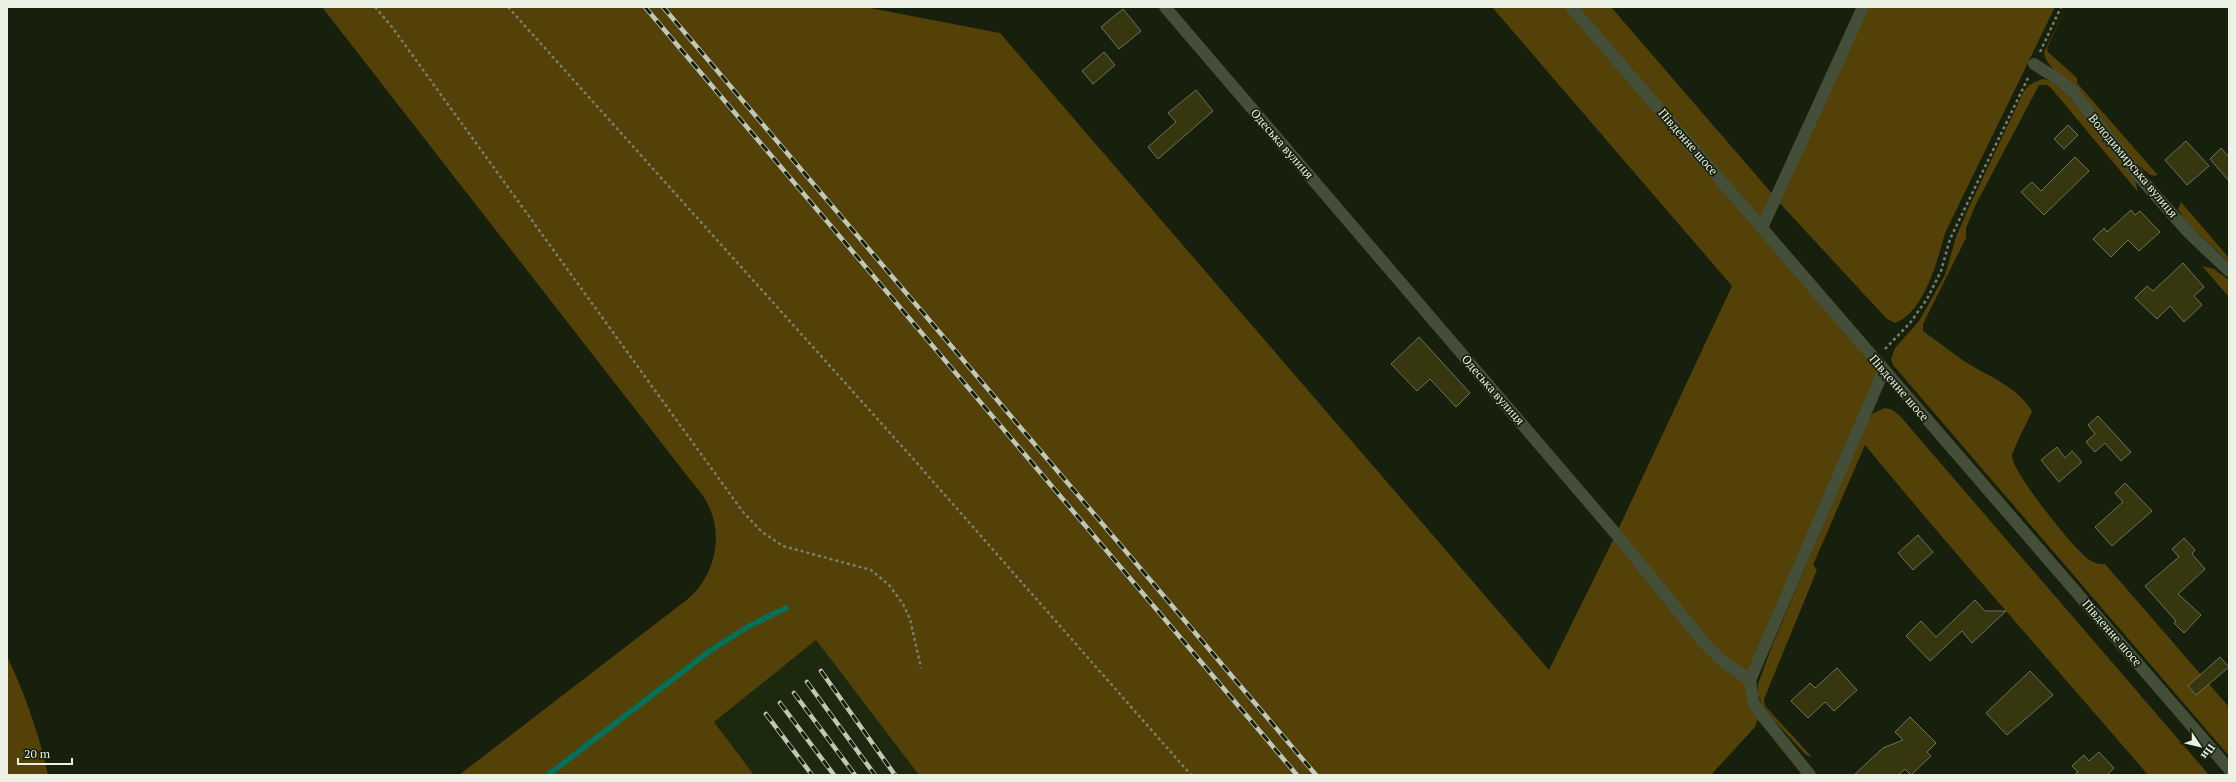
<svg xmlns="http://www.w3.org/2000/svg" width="2236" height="782" font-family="'PT Serif',serif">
	<rect width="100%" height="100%" fill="#17200d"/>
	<path fill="#1c290f" d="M 816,640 L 919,775 L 754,775 L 714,722 Z"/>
	<path fill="#534107" d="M 322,7 L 865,7 L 1000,33 L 1549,670 L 1616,534 L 1732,286 L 1492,7 L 1611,7 L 1775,197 L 1863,7 L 2055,7 L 1945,233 C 1938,259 1924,313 1895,323 L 1887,319 L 1775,198 L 1763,228 L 1884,370 L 1750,680 L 1760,713 L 1755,727 L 1711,775 L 919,775 L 816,640 L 714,722 L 754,775 L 459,775 L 671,612 C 680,605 690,598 697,590 C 716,567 722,534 709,507 C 705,496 695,486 688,477 Z
		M 2066,7 L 2047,48 L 2048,52 L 2077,78 L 2077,83 L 2157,174 L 2156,176 L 2150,175 L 2137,164 C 2117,140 2093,105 2070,84 C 2061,76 2045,65 2044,52 Z
		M 2042,79 C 2052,80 2058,86 2066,93 L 2135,180 L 2138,192 L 2051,88 L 2047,85 L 2039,85 L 1975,206 L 1966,228 L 1966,238 L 1923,324 L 1923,331 C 1936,340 1948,350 1961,359 C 1986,376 2015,384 2032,411 C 2028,421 2013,449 2012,456 C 2012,472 2074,549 2088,559 C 2094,563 2098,564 2105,564 L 2229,707 L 2229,756 L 1893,365 L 1891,359 L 1895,348 L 1919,321 L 1945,275 L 1956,237 L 1969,207 L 2024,91 L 2029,85 Z
		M 2181,202 L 2229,258 L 2229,262 L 2186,222 L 2178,209 Z
		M 2202,266 L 2214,269 L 2229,280 L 2229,297 Z
		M 1884,408 L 1891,409 L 1900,416 L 2209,775 L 2148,775 C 2054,665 1957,557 1865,445 L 1813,565 L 1817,570 L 1764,699 L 1765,706 L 1812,757 L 1806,755 L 1765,711 L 1758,695 L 1758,684 L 1772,646 L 1865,426 L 1872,414 Z
		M 7,656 C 25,695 39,733 48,775 L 7,775 Z"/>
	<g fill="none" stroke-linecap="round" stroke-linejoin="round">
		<path stroke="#00725a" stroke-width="5.5" d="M 548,775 L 711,650 L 751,625 L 786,608"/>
	</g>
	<path fill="#36360f" stroke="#707259" d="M 1123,9 L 1141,31 L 1119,49 L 1101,27 Z
		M 1104,52 L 1115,65 L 1093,84 L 1082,71 Z
		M 1196,90 L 1213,111 L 1158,159 L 1148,147 L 1176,122 L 1168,113 Z
		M 2068,125 L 2078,135 L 2064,149 L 2054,139 Z
		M 2186,141 L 2209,166 L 2187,185 L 2165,160 Z
		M 2221,148 L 2229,157 L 2229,181 L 2210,159 Z
		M 2075,157 L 2089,171 L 2044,215 L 2021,192 L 2032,182 L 2041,191 Z
		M 2131,210 L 2135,215 L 2140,211 L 2160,232 L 2139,251 L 2128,240 L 2111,257 L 2093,239 L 2104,228 L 2107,232 Z
		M 2183,263 L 2204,287 L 2194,296 L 2202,305 L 2184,322 L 2170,306 L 2157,319 L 2135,298 L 2147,286 L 2153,291 Z
		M 1419,337 L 1470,393 L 1456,407 L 1430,379 L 1417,391 L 1391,364 Z
		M 2098,416 L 2131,452 L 2121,461 L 2105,443 L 2095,452 L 2086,442 L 2095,434 L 2088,425 Z
		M 2057,447 L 2065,458 L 2072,451 L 2082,462 L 2059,482 L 2041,460 Z
		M 2125,483 L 2152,511 L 2112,546 L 2095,527 L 2123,502 L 2115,493 Z
		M 1918,535 L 1933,552 L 1913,570 L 1898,553 Z
		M 2184,538 L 2195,550 L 2192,554 L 2205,569 L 2178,594 L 2201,615 L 2184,633 L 2174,623 L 2176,621 L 2145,586 L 2179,557 L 2172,549 Z
		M 1975,600 L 1985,611 L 2006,611 L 1972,643 L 1962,631 L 1930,661 L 1906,636 L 1921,621 L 1936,637 Z
		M 2220,657 L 2229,667 L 2196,695 L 2188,686 Z
		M 1837,668 L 1857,690 L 1834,711 L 1825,702 L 1808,718 L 1791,701 L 1810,683 L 1815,688 Z
		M 2030,671 L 2053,695 L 2007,735 L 1986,713 Z
		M 1910,717 L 1936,743 L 1927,752 L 1931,756 L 1911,775 L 1905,769 L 1898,775 L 1854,775 L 1883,748 L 1903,740 L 1895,732 Z
		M 2099,752 L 2114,768 L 2107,775 L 2074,775 L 2078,772 L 2072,766 L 2084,755 L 2089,761 Z"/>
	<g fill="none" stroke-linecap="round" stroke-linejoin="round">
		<path stroke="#777f6f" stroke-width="2.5" stroke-dasharray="3 3" stroke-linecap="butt" d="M 375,7 L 392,27 L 743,512 L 762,532 L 783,546 L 871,570 L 889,585 L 903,604 L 910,619 L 921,668
			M 508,7 L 908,453 L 1191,775
			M 2040,52 L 2061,7
			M 1885,349 L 1910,323 L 1927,299 L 1941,271 L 1950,239 L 2029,76"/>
		<path stroke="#444f39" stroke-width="12" d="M 1165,7 L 1616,534 L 1706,645 L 1724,662 L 1750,680 L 1753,701 L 1760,713 L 1810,775
			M 1571,7 L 2229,769
			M 2034,64 L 2062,82 L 2073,92 L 2142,180 L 2189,233 L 2229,271
			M 1762,228 L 1863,7
			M 1750,680 L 1884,370"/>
		<g stroke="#c0c8ba" stroke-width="4.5">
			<path id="rail" d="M 645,7 L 1297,775
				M 663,7 L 1316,775
				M 821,671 L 895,775
				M 807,682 L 875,775
				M 794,693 L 855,775
				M 780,703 L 834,775
				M 766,714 L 812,775"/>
		</g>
		<use href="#rail" stroke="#17200d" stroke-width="3" stroke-dasharray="9" stroke-linecap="butt"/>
	</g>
	<g text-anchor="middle" stroke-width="3.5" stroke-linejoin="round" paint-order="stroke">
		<g font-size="12" fill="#ebf2e5" stroke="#17200d">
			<text transform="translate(1688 142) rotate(49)" y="4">Південне шосе</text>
			<text transform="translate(1282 144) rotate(49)" y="4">Одеська вулиця</text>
			<text transform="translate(2133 166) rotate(50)" y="4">Володимирська вулиця</text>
			<text transform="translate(1899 388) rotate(49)" y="4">Південне шосе</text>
			<text transform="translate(1493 390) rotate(49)" y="4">Одеська вулиця</text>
			<text transform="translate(2112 633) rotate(49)" y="4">Південне шосе</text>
		</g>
	</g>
	<rect width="2236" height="782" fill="none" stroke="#ebf2e5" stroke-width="16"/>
	<g transform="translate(2200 746) rotate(125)" stroke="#17200d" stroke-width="3" paint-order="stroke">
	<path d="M0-3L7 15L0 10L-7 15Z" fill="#ebf2e5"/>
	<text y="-6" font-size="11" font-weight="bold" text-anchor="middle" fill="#ebf2e5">Пн</text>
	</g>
	<path d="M18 758v6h54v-6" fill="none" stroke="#ebf2e5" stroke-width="2"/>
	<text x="24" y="758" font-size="12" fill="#ebf2e5" stroke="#17200d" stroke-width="3" paint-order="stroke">20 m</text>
</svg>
